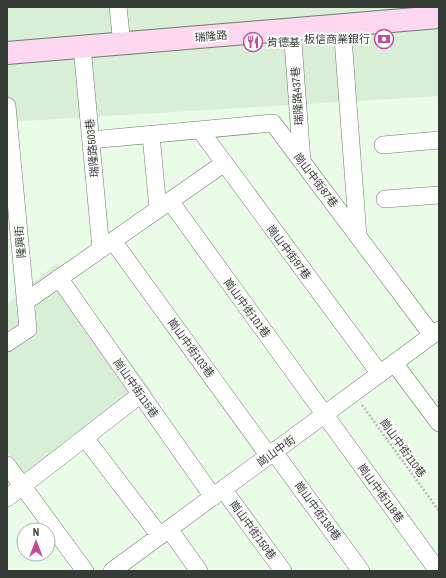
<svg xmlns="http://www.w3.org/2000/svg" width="446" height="578" font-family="'Archivo Narrow','Noto Sans TC',sans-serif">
	<rect width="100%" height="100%" fill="#eafbe8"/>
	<path fill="#d9eed7" d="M 7,7 L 439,7 L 439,96 L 7,122 Z
		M 57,263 L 153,393 L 33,489 L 7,452 L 7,304 Z"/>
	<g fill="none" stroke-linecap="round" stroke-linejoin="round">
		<g stroke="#6d7c6b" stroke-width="18">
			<path id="street" d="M 118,7 L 122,44
				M 342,25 L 358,236
				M 292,29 L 302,162
				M 82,47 L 101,249
				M 7,106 L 28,329 L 7,343
				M 200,130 L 380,374
				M 151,135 L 158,209
				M 91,140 L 273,123 L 432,335
				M 383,145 L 439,140
				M 385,199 L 439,195
				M 170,201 L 438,571
				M 113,241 L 269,456
				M 59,278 L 213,497
				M 25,302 L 223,164
				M 394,363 L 439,423
				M 85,438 L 160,536
				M 274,452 L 361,571
				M 7,465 L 85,571
				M 223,489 L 283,571
				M 7,498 L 141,394
				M 169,529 L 199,571
				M 112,571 L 439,330"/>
		</g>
		<g stroke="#6d7c6b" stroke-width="24">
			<path id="secondary" d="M 7,53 L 439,17"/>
		</g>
		<path stroke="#b1beaf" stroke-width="2.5" stroke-dasharray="2 2" stroke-linecap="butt" d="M 362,405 L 439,511"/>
		<use href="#street" stroke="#fff" stroke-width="17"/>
		<use href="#secondary" stroke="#fcd7ef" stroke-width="22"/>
	</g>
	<defs>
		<g id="bank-ring" transform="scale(1)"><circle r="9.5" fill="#fff" stroke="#c34a9d" stroke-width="1.5"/><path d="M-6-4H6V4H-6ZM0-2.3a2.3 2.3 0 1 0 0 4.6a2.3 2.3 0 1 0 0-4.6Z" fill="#c34a9d"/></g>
		<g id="restaurant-ring" transform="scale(1)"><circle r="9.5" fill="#fff" stroke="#c34a9d" stroke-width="1.5"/><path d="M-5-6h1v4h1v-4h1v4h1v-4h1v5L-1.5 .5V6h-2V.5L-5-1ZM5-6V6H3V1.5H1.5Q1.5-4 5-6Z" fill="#c34a9d"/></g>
	</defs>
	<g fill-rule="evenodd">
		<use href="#bank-ring" x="384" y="39"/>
		<use href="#restaurant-ring" x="253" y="42"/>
	</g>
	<g text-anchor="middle" stroke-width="4" stroke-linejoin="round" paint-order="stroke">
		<g font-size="11" fill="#353c35" stroke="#fff">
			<text transform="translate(211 36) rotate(-5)" y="4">瑞隆路</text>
			<text transform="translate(297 96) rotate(-94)" y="4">瑞隆路437巷</text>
			<text transform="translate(92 148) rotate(-95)" y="4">瑞隆路503巷</text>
			<text transform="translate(316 180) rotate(53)" y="4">崗山中街87巷</text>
			<text transform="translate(20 242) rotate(-95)" y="4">隆興街</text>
			<text transform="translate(289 252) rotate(53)" y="4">崗山中街97巷</text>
			<text transform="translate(247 308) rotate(54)" y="4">崗山中街101巷</text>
			<text transform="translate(191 348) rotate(54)" y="4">崗山中街103巷</text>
			<text transform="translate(136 388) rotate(55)" y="4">崗山中街115巷</text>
			<text transform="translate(403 448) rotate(54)" y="4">崗山中街110巷</text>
			<text transform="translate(276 451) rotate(-36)" y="4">崗山中街</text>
			<text transform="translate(381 493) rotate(54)" y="4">崗山中街118巷</text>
			<text transform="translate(318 511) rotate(54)" y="4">崗山中街130巷</text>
			<text transform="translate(253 530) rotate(54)" y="4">崗山中街150巷</text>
		</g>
		<g font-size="11" fill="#353c35" stroke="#fff" text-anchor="end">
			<text x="370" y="43">板信商業銀行</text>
			<text x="267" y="46" text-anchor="start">肯德基</text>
		</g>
	</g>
	<rect width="446" height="578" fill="none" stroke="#353c35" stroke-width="16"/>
	<g transform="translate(36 542)"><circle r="19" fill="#ffffff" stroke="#aeb1ae"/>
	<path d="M0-3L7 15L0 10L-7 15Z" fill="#c34a9d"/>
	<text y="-6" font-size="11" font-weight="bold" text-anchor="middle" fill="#353c35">N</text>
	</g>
</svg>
